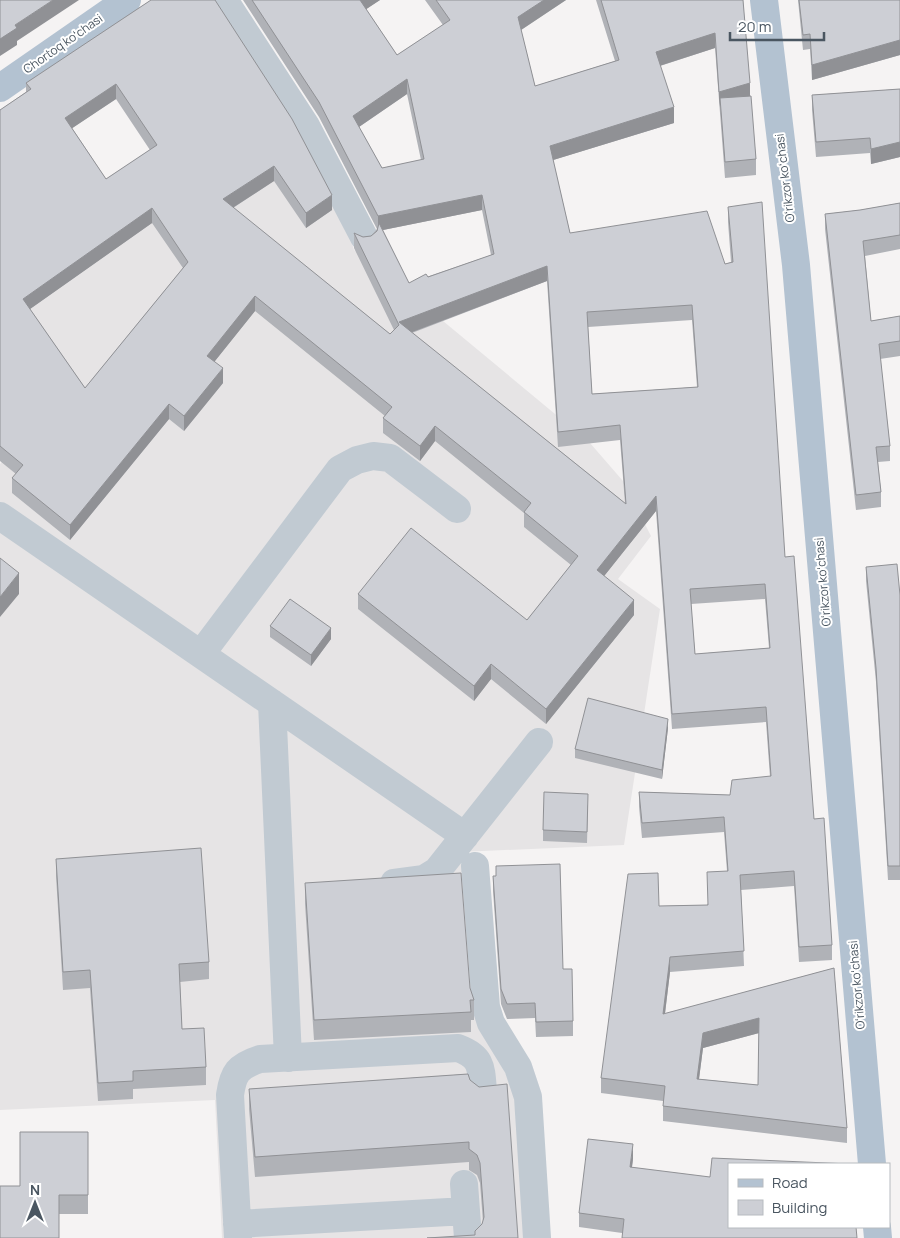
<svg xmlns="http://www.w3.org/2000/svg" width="900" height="1238" font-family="Manrope,sans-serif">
	<rect width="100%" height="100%" fill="#f5f3f3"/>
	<path fill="#e6e4e5" d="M 299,124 L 340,203 L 354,250 L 443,321 L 590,443 L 623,481 L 651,536 L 618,579 L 660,609 L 624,845 L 460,852 L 480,1010 L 516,1099 L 525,1238 L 222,1238 L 215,1100 L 0,1110 L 0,464 L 70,381 L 23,314 L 115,249 L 109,239 Z"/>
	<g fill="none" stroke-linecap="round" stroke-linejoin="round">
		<path stroke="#c1cad2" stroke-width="28" d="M 224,0 L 306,126 L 364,237
			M 0,516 L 465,836
			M 201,654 L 340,469 L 357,460 L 373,456 L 390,458 L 457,509
			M 272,703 L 288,1058
			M 475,866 L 486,1007 L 491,1023 L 518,1067 L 528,1097 L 537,1238
			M 394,883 L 424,879 L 437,871 L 539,742
			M 464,1184 L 468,1238
			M 237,1224 L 466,1211
			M 238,1238 L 230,1095 C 233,1073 238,1066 260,1059 L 458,1048 C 482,1057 481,1067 483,1091"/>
		<path stroke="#b3c2d1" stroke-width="28" d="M 764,0 L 796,265 L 872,1164
			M 0,88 L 127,0
			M 877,1227 L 878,1238"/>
	</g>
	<path fill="#b0b2b7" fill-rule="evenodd" d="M 151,0 L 332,210 L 306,228 L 274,181 L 233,208 L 390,334 L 394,330 L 354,248 L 354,233 L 363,237 L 371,236 L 377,229 L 319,117 L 243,0 L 380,0 L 366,9 L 397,55 L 443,25 L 425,0 L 566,0 L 521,30 L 535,86 L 615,61 L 596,0 L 743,0 L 750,96 L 756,159 L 756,175 L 725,178 L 715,48 L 660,66 L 674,123 L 553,160 L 570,233 L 725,264 L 731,262 L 728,222 L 728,207 L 785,557 L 814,819 L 832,945 L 832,960 L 799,962 L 794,886 L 741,890 L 744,966 L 670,972 L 665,1014 L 834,968 L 847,1128 L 847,1143 L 663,1121 L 663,1101 L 601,1093 L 601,1078 L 659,906 L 707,905 L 727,871 L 724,832 L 642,838 L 639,807 L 639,792 L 730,795 L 770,777 L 766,722 L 672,729 L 656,511 L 604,576 L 634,615 L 546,724 L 491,679 L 474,701 L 358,609 L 358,594 L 527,620 L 571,565 L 524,527 L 524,513 L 435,441 L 420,461 L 383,433 L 383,418 L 385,416 L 255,311 L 214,362 L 223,383 L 184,431 L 169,419 L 70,540 L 12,493 L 12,478 L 16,474 L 0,461 L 0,110 L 26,92 L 26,83 ZM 407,94 L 421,160 L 382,168 L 359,127 ZM 116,99 L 150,150 L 106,179 L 72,128 ZM 482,210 L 491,255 L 409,283 L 383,230 ZM 152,223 L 183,268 L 85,388 L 30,309 ZM 547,281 L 558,447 L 620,440 L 625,503 L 412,333 ZM 692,320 L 697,387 L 592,394 L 588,327 ZM 765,599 L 769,648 L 695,654 L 691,604 ZM 759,1033 L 758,1085 L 699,1079 L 703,1048 Z
		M 798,0 L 900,0 L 900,55 L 812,80 L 810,49 L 803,50 Z
		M 900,89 L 900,157 L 871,164 L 870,153 L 816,157 L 812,110 L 812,95 Z
		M 900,203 L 900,249 L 865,256 L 871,321 L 900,316 L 900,356 L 880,359 L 890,446 L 890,461 L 878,462 L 881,492 L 881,507 L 856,510 L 825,229 L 825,214 L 860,210 Z
		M 866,567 L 900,595 L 900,880 L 888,880 L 876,682 L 866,581 Z
		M 270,626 L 331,639 L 311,666 L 270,637 Z
		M 668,728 L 662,779 L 575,758 L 575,749 Z
		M 588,805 L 587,843 L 543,841 L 543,830 Z
		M 56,859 L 209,962 L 209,979 L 180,982 L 182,1029 L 206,1067 L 206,1085 L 133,1089 L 133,1099 L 98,1101 L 90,988 L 63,990 L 56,876 Z
		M 493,876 L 563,969 L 573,1021 L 573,1036 L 536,1037 L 535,1018 L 507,1019 L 501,1004 L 493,891 Z
		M 305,883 L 470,988 L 474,1000 L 474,1020 L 471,1020 L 471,1032 L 314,1040 L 305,904 Z
		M 468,1074 L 518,1238 L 475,1235 L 483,1222 L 480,1183 L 477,1175 L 469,1170 L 469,1162 L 255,1177 L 249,1109 L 249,1089 Z
		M 88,1132 L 88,1214 L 59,1214 L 20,1186 Z
		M 633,1159 L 632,1167 L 729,1227 L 622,1233 L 579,1227 L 579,1213 Z"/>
	<path fill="#909195" d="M 53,0 L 79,0 L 17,41 L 17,45 L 0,56 L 0,39 L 15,25 Z
		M 359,0 L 380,0 L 359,14 Z
		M 544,0 L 566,0 L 518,32 L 518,17 Z
		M 715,33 L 715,48 L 656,67 L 656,52 Z
		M 900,40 L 900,55 L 812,80 L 812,65 Z
		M 407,79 L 407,94 L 353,131 L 353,116 Z
		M 750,83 L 750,98 L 720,98 L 719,107 L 719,92 Z
		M 116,84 L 116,99 L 65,133 L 65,118 Z
		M 674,107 L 674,123 L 550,161 L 550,146 Z
		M 900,142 L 900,157 L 871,164 L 871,149 Z
		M 274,166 L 274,181 L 223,214 L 223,199 Z
		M 332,195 L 332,210 L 306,228 L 306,213 Z
		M 482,195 L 482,210 L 378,231 L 378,216 Z
		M 152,208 L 152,223 L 23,314 L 23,299 Z
		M 547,266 L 547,281 L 399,337 L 399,322 Z
		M 255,296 L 255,311 L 207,371 L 207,356 Z
		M 223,368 L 223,383 L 184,431 L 184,416 Z
		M 169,404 L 169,419 L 70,540 L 70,525 Z
		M 435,426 L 435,441 L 420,461 L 420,446 Z
		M 656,496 L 656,511 L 597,585 L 597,570 Z
		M 19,573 L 19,594 L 0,617 L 0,597 Z
		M 634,600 L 634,615 L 546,724 L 546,709 Z
		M 331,628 L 331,639 L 311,666 L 311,655 Z
		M 491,664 L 491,679 L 474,701 L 474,686 Z
		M 668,719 L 668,728 L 662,779 L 662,770 Z
		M 670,957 L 670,972 L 663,1029 L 663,1014 Z
		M 759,1018 L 759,1033 L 703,1048 L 697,1094 L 697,1079 L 703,1033 Z
		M 633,1144 L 633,1159 L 630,1181 L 630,1167 Z"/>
	<path fill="#cdcfd5" stroke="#909195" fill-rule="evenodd" d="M 0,0 L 53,0 L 15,25 L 17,28 L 0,39 Z
		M 151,0 L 215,0 L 292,119 L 332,195 L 306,213 L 274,166 L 223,199 L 390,334 L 399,325 L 354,233 L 363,237 L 371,236 L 377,231 L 379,223 L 409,283 L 426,274 L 428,277 L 494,254 L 482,195 L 378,216 L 319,102 L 252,0 L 360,0 L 397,55 L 450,20 L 436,0 L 544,0 L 518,17 L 535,86 L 619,60 L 601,0 L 743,0 L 750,83 L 719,92 L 715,33 L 656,52 L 674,107 L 550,146 L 570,233 L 707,211 L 725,264 L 733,262 L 728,207 L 762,202 L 785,557 L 794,556 L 814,819 L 824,818 L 832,945 L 799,947 L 794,871 L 740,875 L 744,951 L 670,957 L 663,1014 L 834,968 L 847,1128 L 663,1106 L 665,1086 L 601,1078 L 628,874 L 658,873 L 659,906 L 708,905 L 707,872 L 728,871 L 724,817 L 642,823 L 639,792 L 730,795 L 732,780 L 771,776 L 766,707 L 672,714 L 656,496 L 597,570 L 634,600 L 546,709 L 491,664 L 474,686 L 358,594 L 411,528 L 527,620 L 578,556 L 524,512 L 531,503 L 435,426 L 420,446 L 383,418 L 392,407 L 255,296 L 207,356 L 223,368 L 184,416 L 169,404 L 70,525 L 12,478 L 23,465 L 0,446 L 0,110 L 31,89 L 26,83 ZM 407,79 L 424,159 L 382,168 L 353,116 ZM 116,84 L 157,145 L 106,179 L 65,118 ZM 152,208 L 188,262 L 85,388 L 23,299 ZM 547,266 L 558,432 L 620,425 L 626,504 L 399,322 ZM 692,305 L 698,387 L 592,394 L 587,312 ZM 765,584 L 770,648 L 695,654 L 690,589 ZM 759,1018 L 758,1085 L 697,1079 L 703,1033 Z
		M 799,0 L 900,0 L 900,40 L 812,65 L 810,34 L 803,35 Z
		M 900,89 L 900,142 L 871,149 L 870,138 L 816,142 L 812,95 Z
		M 751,96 L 756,159 L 725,162 L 720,98 Z
		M 900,203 L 900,235 L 863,241 L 871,321 L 900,316 L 900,341 L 879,344 L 890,446 L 876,447 L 881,492 L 856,495 L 825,214 L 860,210 Z
		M 0,558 L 19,573 L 0,597 Z
		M 897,564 L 900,595 L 900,866 L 888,866 L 876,668 L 866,567 Z
		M 290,599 L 331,628 L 311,655 L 270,626 Z
		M 588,698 L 668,719 L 662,770 L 575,749 Z
		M 544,792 L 588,794 L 587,832 L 543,830 Z
		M 201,848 L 209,962 L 179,964 L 182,1029 L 204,1028 L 206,1067 L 133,1071 L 133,1081 L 98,1083 L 90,970 L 63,972 L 56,859 Z
		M 560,864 L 563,969 L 572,969 L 573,1021 L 536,1022 L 535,1003 L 507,1004 L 501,989 L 493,876 L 496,876 L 496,866 Z
		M 461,873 L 470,988 L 474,1000 L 470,1000 L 471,1012 L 314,1020 L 305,883 Z
		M 468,1074 L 470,1080 L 479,1087 L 507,1084 L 518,1238 L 427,1238 L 475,1235 L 475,1231 L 482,1224 L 484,1217 L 480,1163 L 477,1155 L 469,1149 L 469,1142 L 255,1157 L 249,1089 Z
		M 20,1132 L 88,1132 L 88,1195 L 59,1195 L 59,1238 L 0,1238 L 0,1186 L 20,1186 Z
		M 588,1139 L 633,1144 L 630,1167 L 710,1177 L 712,1158 L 850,1164 L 729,1164 L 729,1227 L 856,1227 L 857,1238 L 622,1238 L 624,1219 L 579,1213 Z"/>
	<g text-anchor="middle" stroke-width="4" stroke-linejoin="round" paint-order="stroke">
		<g font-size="12" fill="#4a5661" stroke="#fff">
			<text transform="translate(63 44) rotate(-35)" y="4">Chortoq koʻchasi</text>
			<text transform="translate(785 178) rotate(-97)" y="4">Oʻrikzor koʻchasi</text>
			<text transform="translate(823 582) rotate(-95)" y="4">Oʻrikzor koʻchasi</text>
			<text transform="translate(857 985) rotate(-95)" y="4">Oʻrikzor koʻchasi</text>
		</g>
	</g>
	<rect x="728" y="1163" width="162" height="65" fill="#ffffff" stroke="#b7bbc0"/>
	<rect x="738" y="1179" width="25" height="8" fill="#b3c2d1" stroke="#b7bbc0"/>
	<text x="772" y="1188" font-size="15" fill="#4a5661">Road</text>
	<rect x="738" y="1200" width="25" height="15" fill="#cdcfd5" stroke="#b7bbc0"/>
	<text x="772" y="1213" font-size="15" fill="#4a5661">Building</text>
	<g transform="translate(35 1203)" stroke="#ffffff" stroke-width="4" paint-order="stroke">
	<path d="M0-4L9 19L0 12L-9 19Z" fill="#4a5661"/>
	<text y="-8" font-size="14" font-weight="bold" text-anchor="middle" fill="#4a5661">N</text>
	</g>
	<path d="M730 32v8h94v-8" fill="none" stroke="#4a5661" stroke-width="2.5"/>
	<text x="738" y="32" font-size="15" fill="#4a5661" stroke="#ffffff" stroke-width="4" paint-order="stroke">20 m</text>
</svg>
